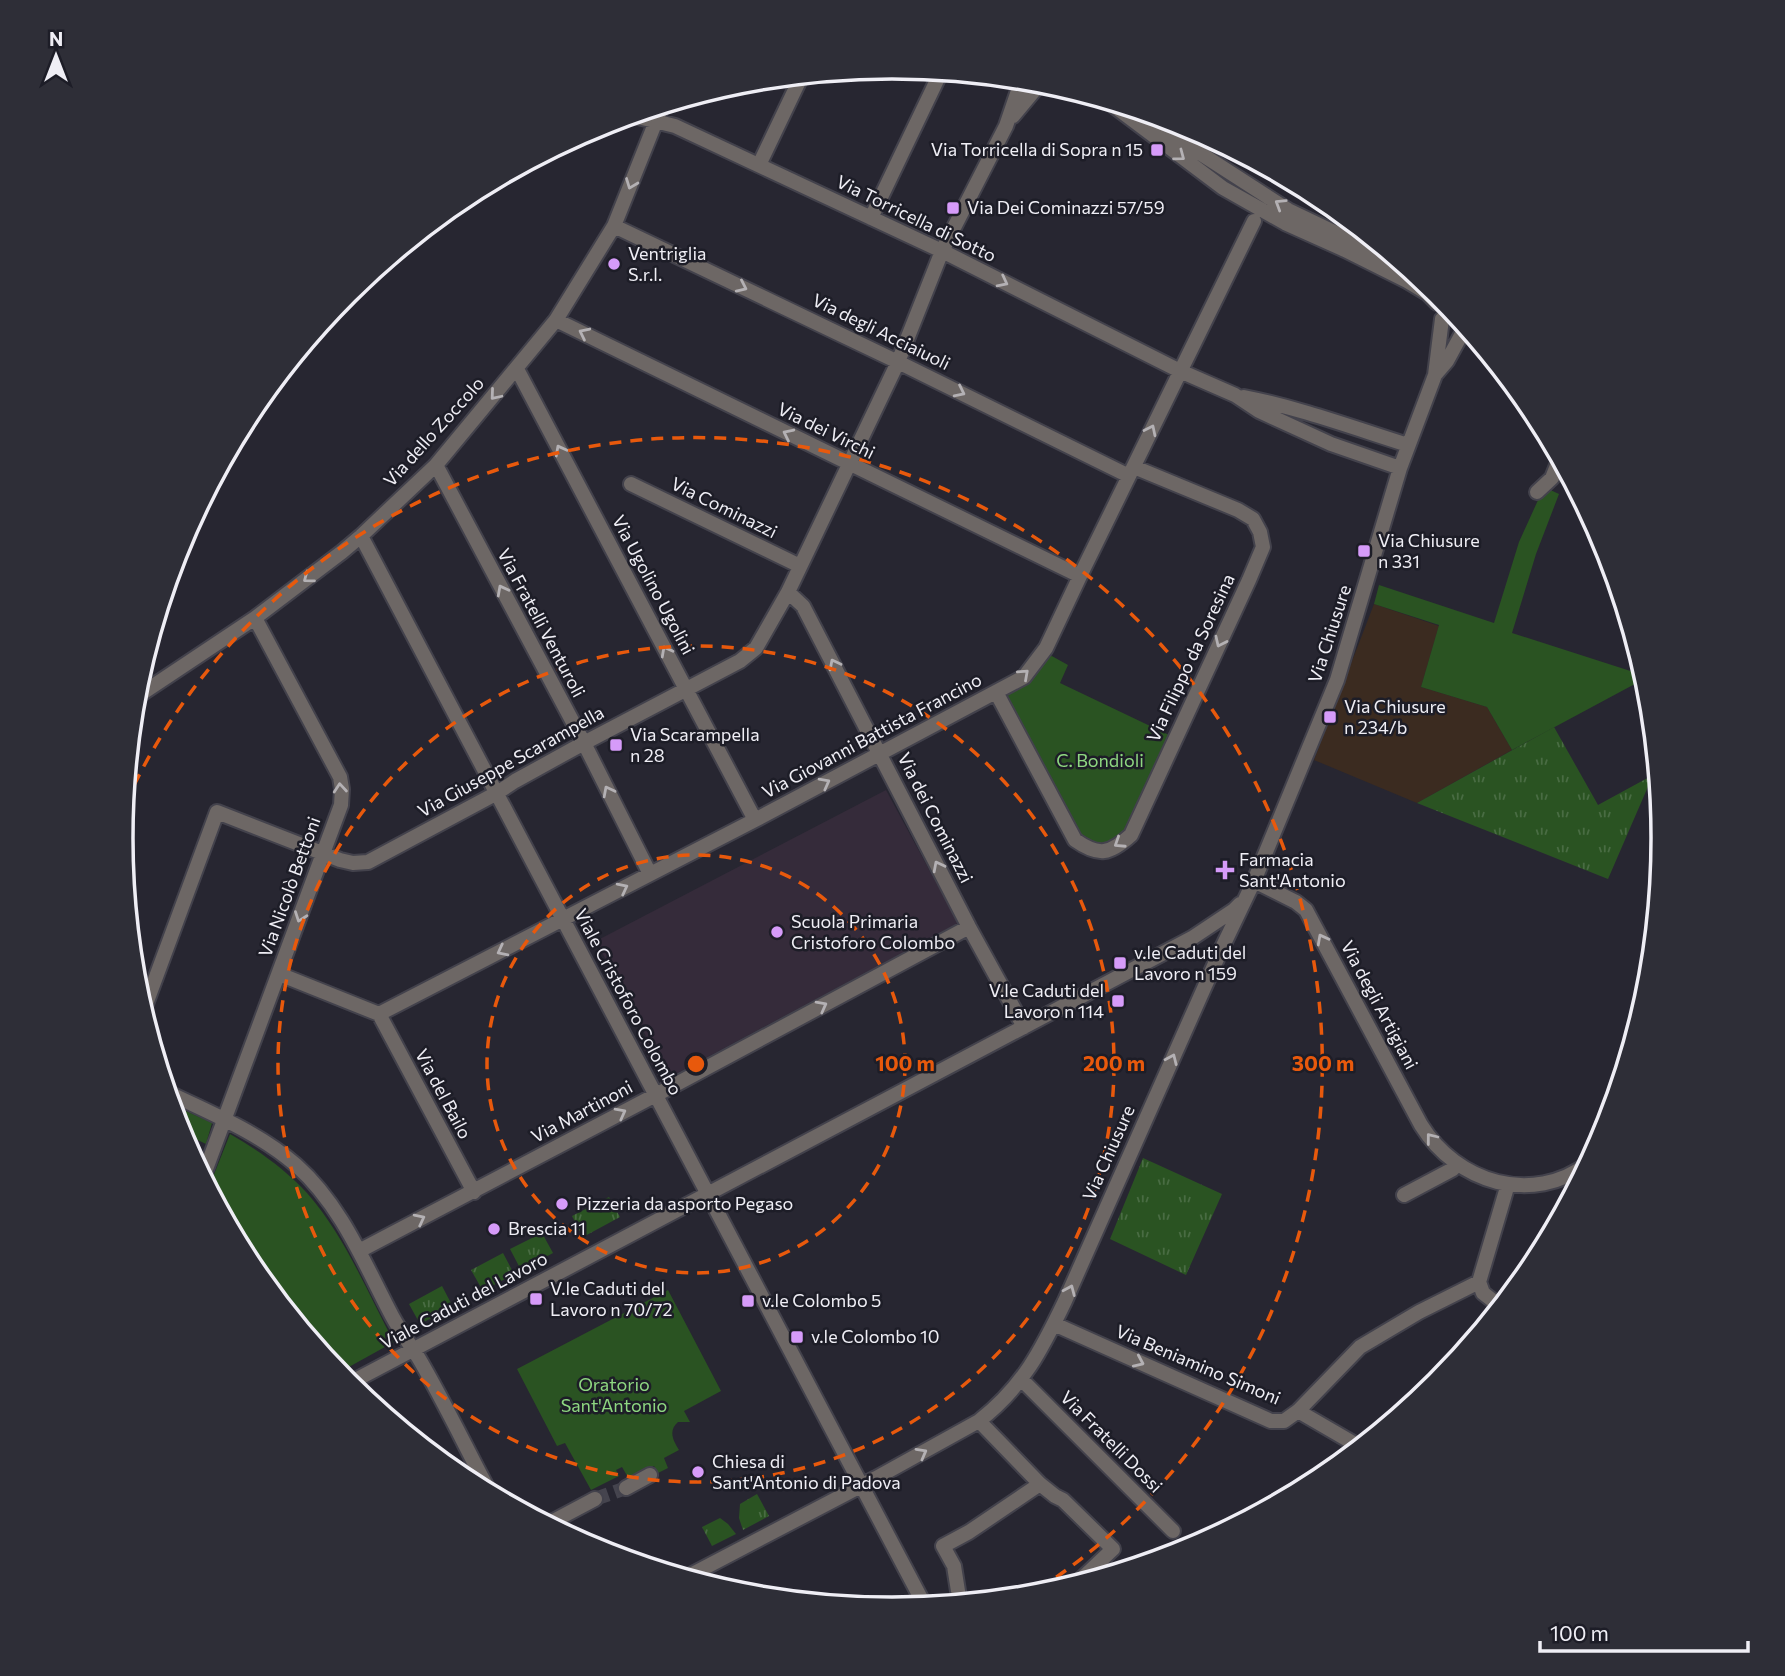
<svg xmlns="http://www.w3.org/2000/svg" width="1785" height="1676" font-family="Commissioner,sans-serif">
	<defs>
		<pattern id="grass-tufts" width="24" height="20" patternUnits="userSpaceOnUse" patternTransform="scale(1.75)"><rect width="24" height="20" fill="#2a5322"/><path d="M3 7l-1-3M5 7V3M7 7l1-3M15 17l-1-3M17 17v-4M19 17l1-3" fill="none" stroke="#496c43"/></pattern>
	</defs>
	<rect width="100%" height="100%" fill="#272631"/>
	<path fill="#3b2b20" d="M 1374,604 L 1439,626 L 1421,687 L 1487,707 L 1512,750 L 1417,803 L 1314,760 Z"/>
	<path fill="#352b3a" d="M 886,790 L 958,923 L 661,1082 L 640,1042 L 647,1038 L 596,941 Z"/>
	<path fill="url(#grass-tufts)" d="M 1554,727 L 1598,805 L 1653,775 L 1608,879 L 1417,803 Z
		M 1143,1158 L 1222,1194 L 1186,1275 L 1110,1239 Z
		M 609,1197 L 620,1217 L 583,1237 L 572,1216 Z
		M 542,1233 L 553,1253 L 521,1270 L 510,1249 Z
		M 503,1253 L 514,1274 L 483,1291 L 471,1270 Z
		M 442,1286 L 453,1307 L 420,1324 L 409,1304 Z
		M 757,1494 L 769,1516 L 743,1530 L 739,1518 L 740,1504 Z
		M 720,1518 L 728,1524 L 736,1534 L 712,1546 L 702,1527 Z"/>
	<path fill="#2a5322" d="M 1544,487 L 1559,494 L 1536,554 L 1512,633 L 1646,676 L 1646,678 L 1512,750 L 1487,707 L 1421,687 L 1439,625 L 1374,604 L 1379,585 L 1494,623 L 1519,542 Z
		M 1050,655 L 1068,665 L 1060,683 L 1169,735 L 1127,827 C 1113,848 1098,850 1079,834 L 1005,695 L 1032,679 Z
		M 171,1104 L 212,1123 L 206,1144 L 179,1131 Z
		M 230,1134 C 258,1150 285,1169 307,1193 C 345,1236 367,1292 394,1342 L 338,1373 L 294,1319 C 295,1302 287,1293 271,1291 L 251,1266 L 209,1187 Z
		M 668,1290 L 721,1391 L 684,1411 L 690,1422 L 678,1422 C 668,1431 673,1440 679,1450 L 664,1458 L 668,1468 L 658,1473 L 654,1466 L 629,1479 L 622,1467 L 616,1470 L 619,1476 L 591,1490 L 565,1443 L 557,1446 L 517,1369 Z"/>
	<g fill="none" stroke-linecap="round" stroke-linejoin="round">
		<path stroke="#45444e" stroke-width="14" stroke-dasharray="14 7" stroke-linecap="butt" d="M 595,1499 L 626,1488"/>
		<g stroke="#43424c" stroke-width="18">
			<path id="minor" d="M 1106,100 L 1223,188 L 1285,223 L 1345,250 L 1407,281 L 1427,293 L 1437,303
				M 1144,112 L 1192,148 L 1288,210 L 1407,267
				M 630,115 L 675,126 L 942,251 L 1180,371 L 1235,395 L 1259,411 L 1331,444 L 1400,468
				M 1013,116 L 1038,86 L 1044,82
				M 759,165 L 802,75
				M 871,218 L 939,76 L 943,71
				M 614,226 L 898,362 L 1129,476
				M 556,320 L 1080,576
				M 517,369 L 755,820
				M 1435,375 L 1447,361 L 1465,328
				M 1244,397 C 1300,408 1354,428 1408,445
				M 436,465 L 584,743 L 650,874
				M 631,484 L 800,566
				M 1537,492 L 1552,478 L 1560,458
				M 361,536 L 925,1606
				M 788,592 L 803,606 L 969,927 L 1024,1027
				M 996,692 L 1075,840 C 1099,857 1110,854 1131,835 L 1249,580 L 1263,547 L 1260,532 L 1253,519 L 1238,510 L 1134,467
				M 135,698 L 255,618 L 342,552 L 361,536 L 436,465 L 556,320 L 614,226 L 662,106
				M 1254,881 L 1296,902 L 1306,910 L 1421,1125 C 1457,1183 1532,1206 1589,1163
				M 279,974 L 379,1014 L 755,820 L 1024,677 L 1046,648 L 1080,576 L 1254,221
				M 143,1012 L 217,812 L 340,860 L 353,863 L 368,862 L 497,793 L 515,781 L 584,743 L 740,661 L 756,648 L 788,592 L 898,362 L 942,251 L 1006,126 L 1022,79
				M 379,1014 L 474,1192
				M 167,1092 C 212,1114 258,1132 296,1165 C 342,1206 364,1263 392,1316 C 400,1331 409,1343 418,1357 C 444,1401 466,1448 490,1493
				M 203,1177 L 341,805 L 342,789 L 340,777 L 255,618
				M 1404,1195 L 1453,1169 L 1457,1164
				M 359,1251 L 669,1088 L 969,927
				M 1501,1307 L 1483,1293 L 1479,1282 L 1508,1184
				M 1054,1324 L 1271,1421 L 1284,1421 L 1298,1411 L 1360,1347 L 1419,1312 L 1479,1282
				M 1022,1380 L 1173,1531
				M 348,1384 L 1192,938 L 1234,910 L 1240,904
				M 1298,1411 L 1360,1447
				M 979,1421 L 1040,1484 L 1055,1496 L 1063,1500 L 1113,1549 L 1075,1585
				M 626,1488 L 650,1475
				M 548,1524 L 595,1499
				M 685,1578 L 876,1478 L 979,1421 C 1023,1387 1042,1349 1065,1301 L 1221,950 L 1254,881 L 1337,680 L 1400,468 L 1435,375 L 1442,319
				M 958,1591 L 954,1566 L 943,1546 L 969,1532 L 1040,1484"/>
		</g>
		<use href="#minor" stroke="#6d6765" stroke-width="14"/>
	</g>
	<defs><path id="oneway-chevron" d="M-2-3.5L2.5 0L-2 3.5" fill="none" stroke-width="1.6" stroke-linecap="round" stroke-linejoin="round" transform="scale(1.75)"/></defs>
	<g stroke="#b4b1b4">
		<use href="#oneway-chevron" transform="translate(1180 156) rotate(37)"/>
		<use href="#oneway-chevron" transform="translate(631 184) rotate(111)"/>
		<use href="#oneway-chevron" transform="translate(1280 204) rotate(-148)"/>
		<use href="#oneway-chevron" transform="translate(1003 282) rotate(27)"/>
		<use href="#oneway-chevron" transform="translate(742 287) rotate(25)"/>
		<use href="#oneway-chevron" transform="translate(584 333) rotate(-154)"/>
		<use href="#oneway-chevron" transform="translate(960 392) rotate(26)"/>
		<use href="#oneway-chevron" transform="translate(495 395) rotate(130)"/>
		<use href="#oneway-chevron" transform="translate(1151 430) rotate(-64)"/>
		<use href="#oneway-chevron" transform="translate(788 434) rotate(-154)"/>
		<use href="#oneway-chevron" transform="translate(560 450) rotate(-118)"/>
		<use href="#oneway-chevron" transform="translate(308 578) rotate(143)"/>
		<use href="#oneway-chevron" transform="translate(502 590) rotate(-118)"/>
		<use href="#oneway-chevron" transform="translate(1220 642) rotate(115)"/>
		<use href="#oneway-chevron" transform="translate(666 651) rotate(-118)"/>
		<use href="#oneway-chevron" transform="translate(834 664) rotate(-117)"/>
		<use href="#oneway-chevron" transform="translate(1024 674) rotate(-42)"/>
		<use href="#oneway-chevron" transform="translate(825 783) rotate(-28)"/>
		<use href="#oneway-chevron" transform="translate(340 788) rotate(-95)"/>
		<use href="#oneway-chevron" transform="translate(608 791) rotate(-117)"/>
		<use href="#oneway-chevron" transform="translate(1119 843) rotate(147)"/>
		<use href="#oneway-chevron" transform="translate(938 866) rotate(-117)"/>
		<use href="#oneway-chevron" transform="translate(623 888) rotate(-27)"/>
		<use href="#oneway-chevron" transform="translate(300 917) rotate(110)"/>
		<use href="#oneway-chevron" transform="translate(1322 939) rotate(-118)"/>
		<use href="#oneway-chevron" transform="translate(502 951) rotate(153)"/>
		<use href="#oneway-chevron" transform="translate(822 1006) rotate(-28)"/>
		<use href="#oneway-chevron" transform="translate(1172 1059) rotate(-66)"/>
		<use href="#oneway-chevron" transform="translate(621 1113) rotate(-28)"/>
		<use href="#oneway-chevron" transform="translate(1431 1138) rotate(-128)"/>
		<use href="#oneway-chevron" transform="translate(420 1219) rotate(-27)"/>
		<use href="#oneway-chevron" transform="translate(1070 1290) rotate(-67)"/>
		<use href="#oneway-chevron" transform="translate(1139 1362) rotate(24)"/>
		<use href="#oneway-chevron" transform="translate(922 1453) rotate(-29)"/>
	</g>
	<g fill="none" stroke="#e8590c" stroke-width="3.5" stroke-dasharray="12 9">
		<circle cx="696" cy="1064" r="209"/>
		<circle cx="696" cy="1064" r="418"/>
		<path d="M125 804A627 627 0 1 1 1028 1596"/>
	</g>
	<g fill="#d69bf9" stroke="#1d1d27" stroke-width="2.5">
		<rect x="1150" y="143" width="14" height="14" rx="3.5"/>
		<rect x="946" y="201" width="14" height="14" rx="3.5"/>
		<circle cx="614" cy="264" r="7"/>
		<rect x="1357" y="544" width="14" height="14" rx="3.5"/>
		<rect x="1323" y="710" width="14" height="14" rx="3.5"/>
		<rect x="609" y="738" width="14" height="14" rx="3.5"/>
		<path d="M1221.5 859.5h7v7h7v7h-7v7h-7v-7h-7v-7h7z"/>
		<circle cx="777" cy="932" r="7"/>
		<rect x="1113" y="956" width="14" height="14" rx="3.5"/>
		<rect x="1111" y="994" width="14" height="14" rx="3.5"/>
		<circle cx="562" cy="1204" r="7"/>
		<circle cx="494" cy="1229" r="7"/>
		<rect x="529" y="1292" width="14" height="14" rx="3.5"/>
		<rect x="741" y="1294" width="14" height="14" rx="3.5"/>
		<rect x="790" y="1330" width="14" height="14" rx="3.5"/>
		<circle cx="698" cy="1472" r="7"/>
	</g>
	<g text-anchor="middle" stroke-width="5" stroke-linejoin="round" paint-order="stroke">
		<g font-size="18" fill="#efeef5" stroke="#1d1d27" text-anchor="start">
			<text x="1143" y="156" text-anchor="end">Via Torricella di Sopra n 15</text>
			<text x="967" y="214">Via Dei Cominazzi 57/59</text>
			<text x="628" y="260">Ventriglia<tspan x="628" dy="21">S.r.l.</tspan></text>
			<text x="1378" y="547">Via Chiusure<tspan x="1378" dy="21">n 331</tspan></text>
			<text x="1344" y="713">Via Chiusure<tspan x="1344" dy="21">n 234/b</tspan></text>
			<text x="630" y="741">Via Scarampella<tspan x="630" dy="21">n 28</tspan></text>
			<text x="1239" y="866">Farmacia<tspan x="1239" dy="21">Sant'Antonio</tspan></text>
			<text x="791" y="928">Scuola Primaria<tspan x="791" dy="21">Cristoforo Colombo</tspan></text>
			<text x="1134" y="959">v.le Caduti del<tspan x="1134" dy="21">Lavoro n 159</tspan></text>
			<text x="1104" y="997" text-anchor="end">V.le Caduti del<tspan x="1104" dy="21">Lavoro n 114</tspan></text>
			<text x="576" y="1210">Pizzeria da asporto Pegaso</text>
			<text x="508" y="1235">Brescia 11</text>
			<text x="550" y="1295">V.le Caduti del<tspan x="550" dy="21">Lavoro n 70/72</tspan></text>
			<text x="762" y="1307">v.le Colombo 5</text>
			<text x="811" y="1343">v.le Colombo 10</text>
			<text x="712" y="1468">Chiesa di<tspan x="712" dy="21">Sant'Antonio di Padova</tspan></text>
		</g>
		<g font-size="18" fill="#efeef5" stroke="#1d1d27">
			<text transform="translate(916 219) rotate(26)" y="6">Via Torricella di Sotto</text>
			<text transform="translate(881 332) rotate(26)" y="6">Via degli Acciaiuoli</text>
			<text transform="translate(826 431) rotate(26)" y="6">Via dei Virchi</text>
			<text transform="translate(434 432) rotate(-48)" y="6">Via dello Zoccolo</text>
			<text transform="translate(724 508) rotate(26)" y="6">Via Cominazzi</text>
			<text transform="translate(653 585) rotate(62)" y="6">Via Ugolino Ugolini</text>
			<text transform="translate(541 623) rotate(62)" y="6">Via Fratelli Venturoli</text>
			<text transform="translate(1330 634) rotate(-72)" y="6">Via Chiusure</text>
			<text transform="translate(1191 658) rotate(-65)" y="6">Via Filippo da Soresina</text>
			<text transform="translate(872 736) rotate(-28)" y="6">Via Giovanni Battista Francino</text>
			<text transform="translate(511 762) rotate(-29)" y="6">Via Giuseppe Scarampella</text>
			<text transform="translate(935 818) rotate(63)" y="6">Via dei Cominazzi</text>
			<text transform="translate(290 887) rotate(-70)" y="6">Via Nicolò Bettoni</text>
			<text transform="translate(628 1002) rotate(62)" y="6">Viale Cristoforo Colombo</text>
			<text transform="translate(1379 1005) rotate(62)" y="6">Via degli Artigiani</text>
			<text transform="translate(443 1094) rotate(62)" y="6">Via del Bailo</text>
			<text transform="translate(582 1112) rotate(-28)" y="6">Via Martinoni</text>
			<text transform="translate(1109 1153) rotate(-66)" y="6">Via Chiusure</text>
			<text transform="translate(464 1301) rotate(-28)" y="6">Viale Caduti del Lavoro</text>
			<text transform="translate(1198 1365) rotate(23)" y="6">Via Beniamino Simoni</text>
			<text transform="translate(1111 1442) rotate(45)" y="6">Via Fratelli Dossi</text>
		</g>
		<g font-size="18" fill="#8ed781" stroke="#1d1d27">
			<text x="1100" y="767">C. Bondioli</text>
			<text x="614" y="1391">Oratorio<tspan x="614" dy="21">Sant'Antonio</tspan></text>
		</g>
	</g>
	<path d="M0 0H1785V1676H0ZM133 838a759 759 0 1 1 1518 0a759 759 0 1 1-1518 0Z" fill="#2e2e37" fill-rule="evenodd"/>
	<path fill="none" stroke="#efeef5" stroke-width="3.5" d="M133 838a759 759 0 1 1 1518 0a759 759 0 1 1-1518 0Z"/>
	<circle cx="696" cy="1064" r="10" fill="#e8590c" stroke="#1d1d27" stroke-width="3.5"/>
	<g font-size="21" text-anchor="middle" font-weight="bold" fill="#e8590c" stroke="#1d1d27" stroke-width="5" stroke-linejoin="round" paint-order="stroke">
		<text x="905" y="1071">100 m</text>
		<text x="1114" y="1071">200 m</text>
		<text x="1323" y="1071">300 m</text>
	</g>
	<g transform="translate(56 56)" stroke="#1d1d27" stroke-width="5" paint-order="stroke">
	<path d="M0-5L12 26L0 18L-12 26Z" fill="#efeef5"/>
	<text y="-10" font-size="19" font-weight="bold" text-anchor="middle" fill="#efeef5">N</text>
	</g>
	<path d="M1540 1641v10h208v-10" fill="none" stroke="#efeef5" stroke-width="3.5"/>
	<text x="1550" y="1641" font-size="21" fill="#efeef5" stroke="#1d1d27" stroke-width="5" paint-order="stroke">100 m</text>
</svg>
